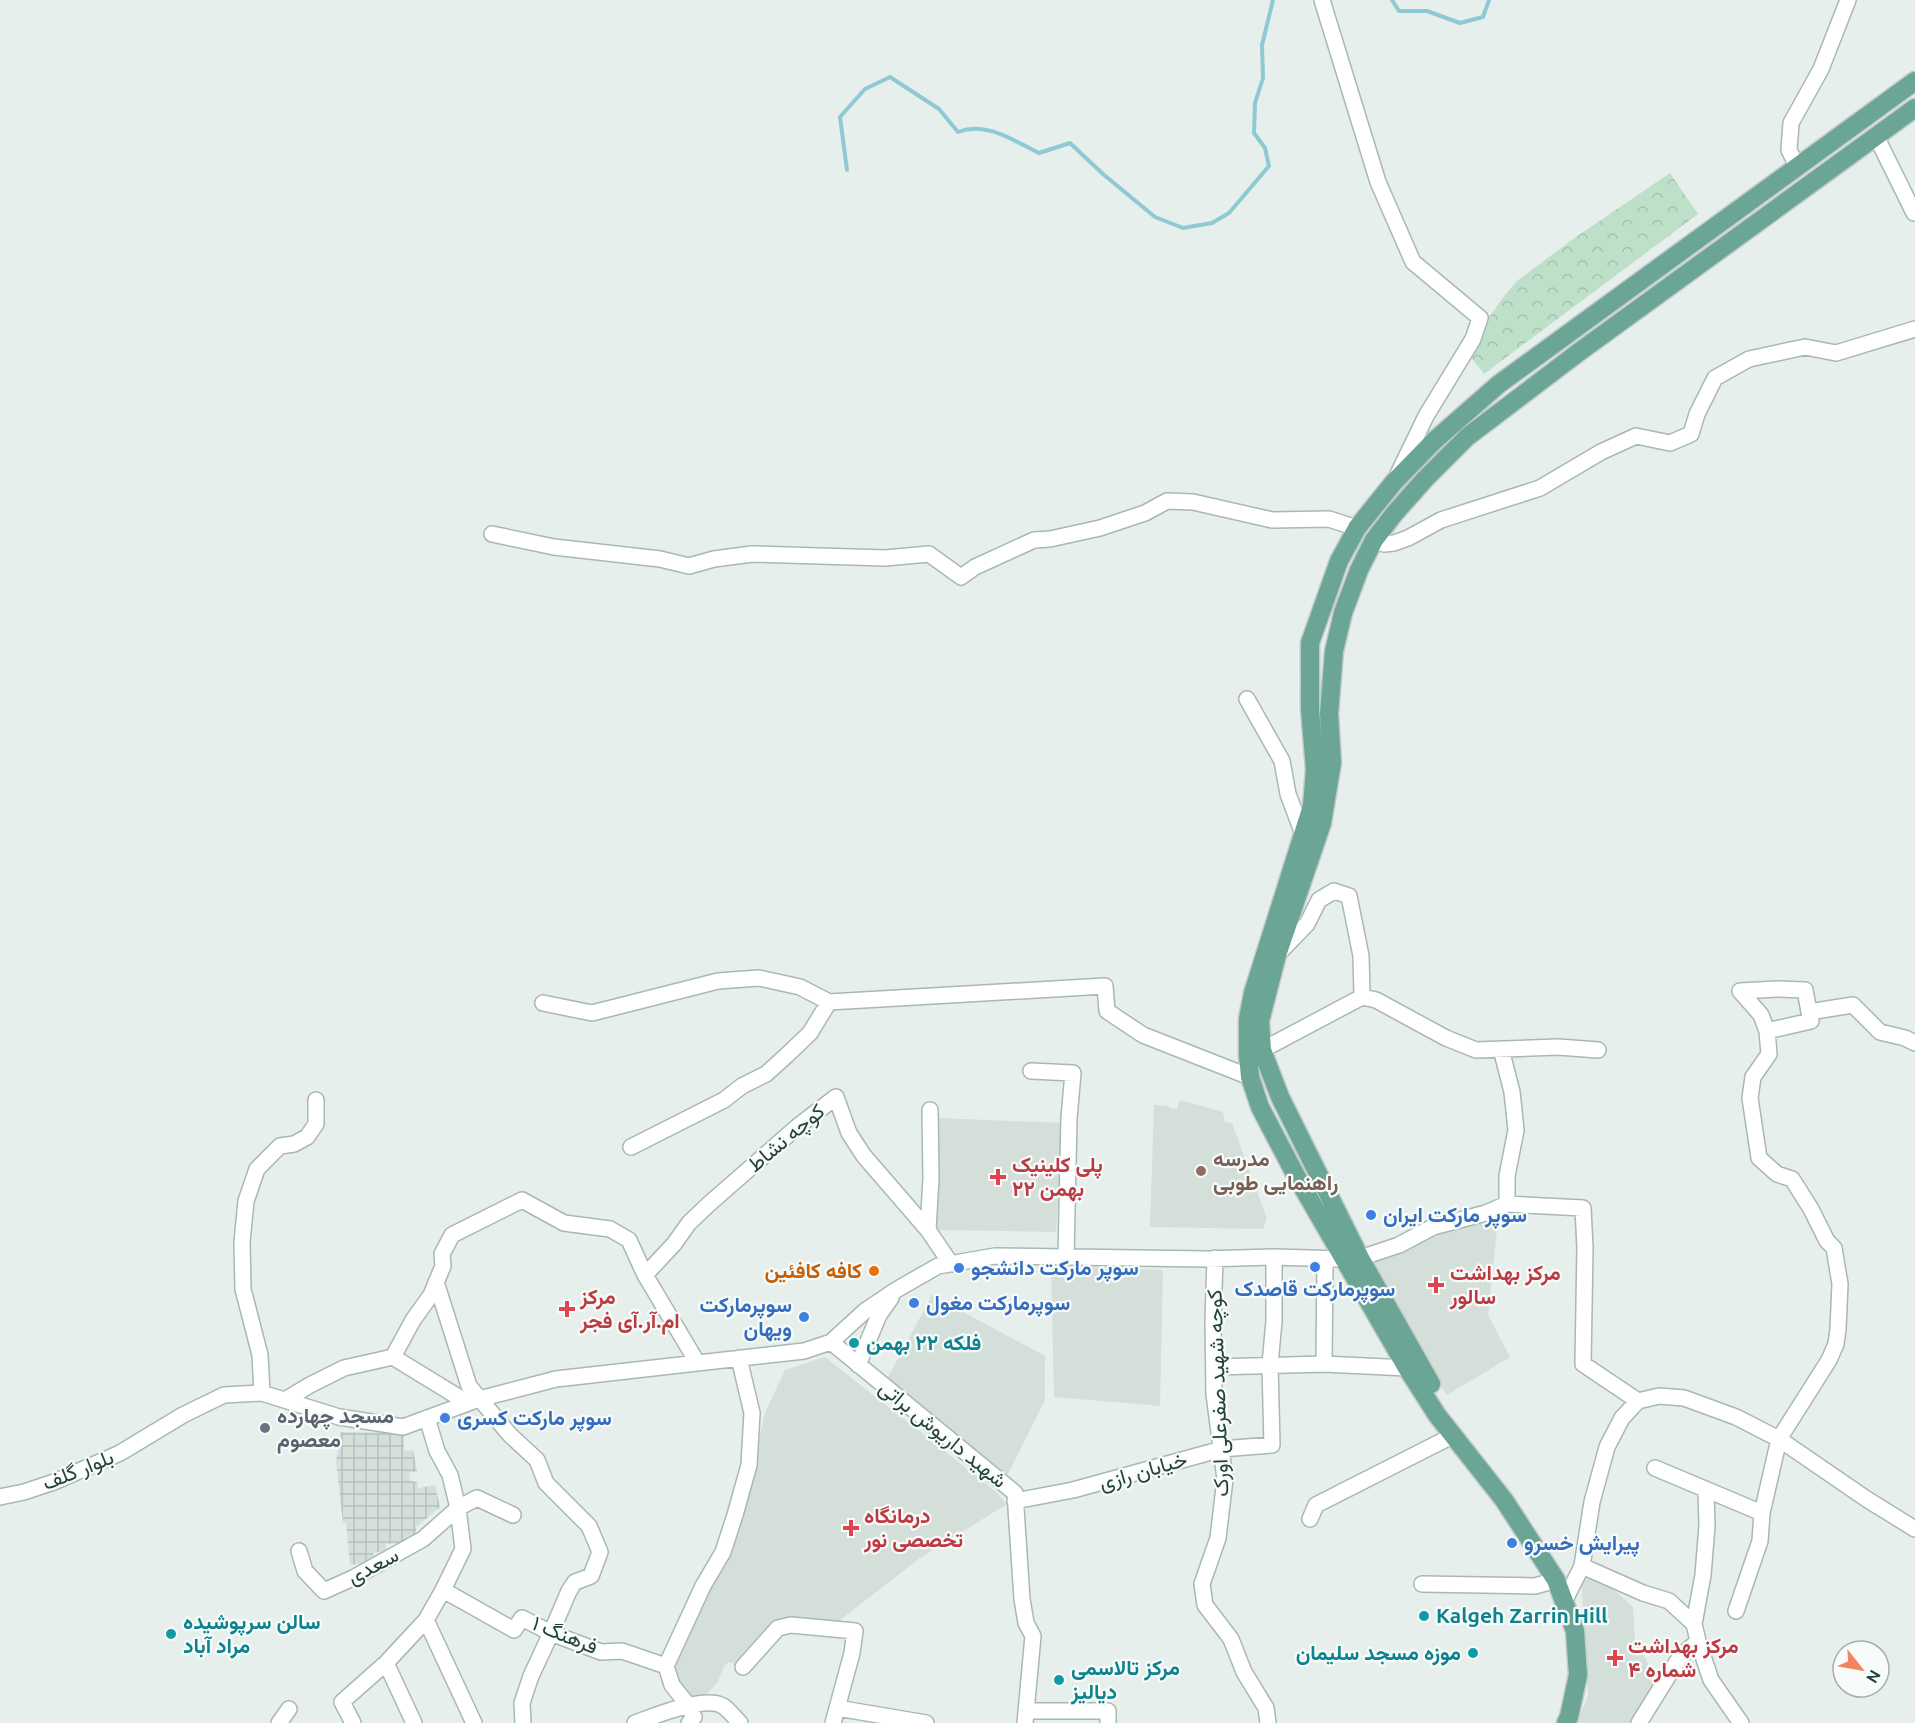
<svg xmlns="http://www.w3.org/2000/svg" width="1915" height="1723" font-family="Ubuntu,Vazirmatn,sans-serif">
	<defs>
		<pattern id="industrial-grid" width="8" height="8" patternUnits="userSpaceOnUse" patternTransform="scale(1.5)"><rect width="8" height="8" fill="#d4dfda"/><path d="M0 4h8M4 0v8" fill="none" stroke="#b6c1bc"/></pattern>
		<pattern id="park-crowns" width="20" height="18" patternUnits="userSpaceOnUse" patternTransform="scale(1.5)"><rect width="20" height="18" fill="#bfe0c8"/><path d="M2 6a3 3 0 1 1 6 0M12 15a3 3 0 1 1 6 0" fill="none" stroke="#a4c1ad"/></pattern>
	</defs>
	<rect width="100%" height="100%" fill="#e6efeb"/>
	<path fill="#d4dfda" d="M 1180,1100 L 1223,1112 L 1225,1122 L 1232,1123 L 1267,1219 L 1263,1229 L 1150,1227 L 1154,1105 L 1169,1106 L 1170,1108 L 1177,1109 Z
		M 938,1118 L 1063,1123 L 1056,1232 L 935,1230 Z
		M 1499,1211 L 1488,1315 L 1510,1357 L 1447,1395 L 1413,1347 L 1370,1264 L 1431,1231 Z
		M 1051,1265 L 1163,1270 L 1160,1406 L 1054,1397 Z
		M 932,1295 L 1045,1356 L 1045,1400 L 1006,1478 L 886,1381 Z
		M 825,1357 L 999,1494 L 999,1496 L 1007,1504 L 920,1558 L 835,1624 L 776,1620 L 737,1664 L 729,1662 L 725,1665 L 717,1683 L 701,1700 L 683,1692 L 672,1668 L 744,1505 L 765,1413 L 785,1370 Z
		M 1581,1578 L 1604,1581 L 1633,1607 L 1635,1641 L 1655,1676 L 1654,1691 L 1630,1723 L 1577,1723 L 1588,1695 Z"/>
	<path fill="url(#industrial-grid)" d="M 341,1432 L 404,1433 L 404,1451 L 413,1450 L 417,1471 L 409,1473 L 410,1481 L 417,1482 L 418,1488 L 435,1485 L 440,1507 L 416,1527 L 416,1535 L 412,1542 L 386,1544 L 387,1551 L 373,1553 L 375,1562 L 350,1565 L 346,1523 L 343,1523 L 336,1461 Z"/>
	<path fill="url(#park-crowns)" d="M 1670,173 L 1698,214 L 1484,374 L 1468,353 L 1479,332 L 1504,296 L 1517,281 L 1573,239 Z"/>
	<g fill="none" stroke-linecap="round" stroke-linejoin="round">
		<path stroke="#8ec9d4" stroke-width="4" d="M 1392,0 L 1399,11 L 1427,11 L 1460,23 L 1483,17 L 1489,0
			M 847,170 L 840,117 L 865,89 L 890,77 L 939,109 L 958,132 C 987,121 1014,141 1039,153 L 1070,143 L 1103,174 L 1155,217 L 1183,228 L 1212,223 L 1229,213 L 1269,166 L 1265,148 L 1254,133 L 1255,103 L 1263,78 L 1262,45 L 1273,0"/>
		<g stroke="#a8b8b2" stroke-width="18">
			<path id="minor" d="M 1322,0 L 1378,182 L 1413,262 L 1480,318 L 1473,339 L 1426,416 L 1398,474
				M 1876,136 L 1914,213
				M 1797,166 L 1789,150 L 1791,123 L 1821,69 L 1848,0
				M 492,534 L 554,547 L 660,559 L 689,566 L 714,559 L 752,554 L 885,558 L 929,554 L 961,577 L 975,567 L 1034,540 L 1050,539 L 1100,528 L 1145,513 L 1167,501 L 1193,502 L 1272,520 L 1329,519 L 1357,528
				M 1374,540 L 1384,544 L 1394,543 L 1408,538 L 1441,520 L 1540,488 L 1601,452 L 1636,436 L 1670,443 L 1691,434 L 1697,414 L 1715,378 L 1749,359 L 1805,347 L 1836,353 L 1915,329
				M 1247,699 L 1282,761 L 1288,794 L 1303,834
				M 1277,955 L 1307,924 L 1319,900 L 1334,891 L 1349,896 L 1361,956 L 1362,997
				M 543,1003 L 592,1013 L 718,981 L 759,978 L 800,987 L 829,1002 L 1105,986 L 1107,1011 L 1143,1035 L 1250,1077
				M 1767,1031 L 1761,1015 L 1740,991 L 1777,989 L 1805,990 L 1809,1012
				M 1501,1049 L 1512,1092 L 1516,1130 L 1507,1176 L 1507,1204
				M 1262,1050 L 1362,997 L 1376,1000 L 1446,1038 L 1476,1050 L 1558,1047 L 1598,1050
				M 1031,1071 L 1073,1073 L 1069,1118 L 1066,1256
				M 631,1147 L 724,1100 L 742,1086 L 766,1074 L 787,1055 L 810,1033 L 829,1002
				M 928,1230 L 931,1178 L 930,1110
				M 1215,1258 L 1213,1321 L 1214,1394 L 1225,1479 L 1218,1538 L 1202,1584 L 1205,1605 L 1231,1639 L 1244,1672 L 1266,1708 L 1268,1723
				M 645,1275 L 674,1244 L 689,1223 L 709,1204 L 797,1127 L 836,1097 L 849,1133 L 864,1156 L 928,1230 L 951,1264
				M 436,1282 L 469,1386 L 510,1435 L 537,1460 L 546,1483 L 589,1526 L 600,1552 L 591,1576 L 575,1582 L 569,1591 L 551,1633 L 531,1676 L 522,1703 L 523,1723
				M 831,1342 L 1015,1493 L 1022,1599 L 1026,1623 L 1033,1636 L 1025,1723
				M 393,1357 L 413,1320 L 431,1295 L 443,1266 L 442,1254 L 452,1235 L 522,1200 L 564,1223 L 610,1229 L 629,1240 L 645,1275 L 697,1362
				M 1324,1364 L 1325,1259
				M 858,1365 L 879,1315 L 891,1298
				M 1214,1367 L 1324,1364 L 1407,1368
				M 262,1393 L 260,1355 L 243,1289 L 242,1242 L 246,1201 L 257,1169 L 280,1146 L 294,1144 L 307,1137 L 316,1124 L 316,1100
				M 285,1400 L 310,1385 L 344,1368 L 393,1357 L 468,1403
				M 1655,1468 L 1762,1513
				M 0,1497 L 24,1492 L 54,1482 L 120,1453 L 183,1415 L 224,1395 L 262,1393 L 339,1417 L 403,1427 L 479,1399 L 556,1379 L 804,1351 L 831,1342 L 865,1311 L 896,1290 L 938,1266 L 995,1256 L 1206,1259 L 1274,1257 L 1344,1259 L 1360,1258 L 1399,1245 L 1433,1227 L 1486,1213 L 1507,1204 L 1583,1208 L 1585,1248 L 1583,1364 L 1638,1401
				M 1015,1501 L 1073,1490 L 1222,1449 L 1272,1445 L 1270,1364 L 1274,1321 L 1274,1257
				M 1310,1519 L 1316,1505 L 1454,1435
				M 299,1551 L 305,1571 L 324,1591 L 353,1578 L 423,1539 L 458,1508 L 477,1498 L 513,1515
				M 1582,1566 L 1643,1593 L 1669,1601 L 1694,1624
				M 1422,1584 L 1535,1586 L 1556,1580
				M 443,1590 L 514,1630 L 522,1618 L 551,1633 L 601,1652 L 622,1651 L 666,1666
				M 1564,1602 L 1582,1566 L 1592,1502 L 1607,1447 L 1622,1418 L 1638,1401 L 1659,1396 L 1684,1398 L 1736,1417 L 1779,1439 L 1868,1500 L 1915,1529
				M 1736,1611 L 1760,1541 L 1762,1513 L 1779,1439 L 1829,1360 L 1836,1344 L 1838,1329 L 1840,1284 L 1834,1248 L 1827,1241 L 1811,1209 L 1792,1179 L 1777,1174 L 1759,1158 L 1750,1098 L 1753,1077 L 1769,1054 L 1767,1031 L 1811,1021 L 1809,1012 L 1853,1005 L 1880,1032 L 1905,1038 L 1915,1043
				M 426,1620 L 474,1723
				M 1698,1641 L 1711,1680 L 1741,1723
				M 386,1663 L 414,1723
				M 743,1667 L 778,1628 L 791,1625 L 855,1631 L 852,1653 L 833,1723
				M 837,1708 L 926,1723
				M 1027,1711 L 1108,1711 L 1108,1723
				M 279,1723 L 289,1709
				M 353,1723 L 342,1702 L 386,1663 L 426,1620 L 443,1590 L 463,1549 L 458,1508 L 450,1475 L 437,1451 L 427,1418
				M 635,1723 C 654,1716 705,1695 723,1706 C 729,1710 735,1718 740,1723
				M 689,1723 L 694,1717 L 688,1705 L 672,1685 L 666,1666 L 703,1586 L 723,1552 L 735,1515 L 749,1465 L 752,1413 L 739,1358
				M 1639,1723 L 1680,1657 L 1698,1641 L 1694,1624 L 1703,1575 L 1707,1526 L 1706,1490"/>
		</g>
		<g stroke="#c2cac8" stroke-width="21">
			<path id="major" d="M 1431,1384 L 1360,1258 L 1280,1097 L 1262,1050 L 1260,1021 L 1277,955 L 1322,823 L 1332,763 L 1329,714 L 1334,651 L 1343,613 L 1359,570 L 1374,540 L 1394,514 L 1425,479 L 1467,437 L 1579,352 L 1915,108
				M 1566,1723 L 1569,1717 L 1578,1675 L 1575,1631 L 1556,1580 L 1504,1500 L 1437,1415 L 1407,1368 L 1295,1174 L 1260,1107 L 1250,1077 L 1248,1055 L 1248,1019 L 1253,993 L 1312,806 L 1315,770 L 1310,709 L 1310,643 L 1339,561 L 1357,528 L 1394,482 L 1434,441 L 1499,384 L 1915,81"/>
		</g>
		<use href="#minor" stroke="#fff" stroke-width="15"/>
		<use href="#major" stroke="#6aa596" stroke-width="18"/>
	</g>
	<circle fill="#8d6e63" stroke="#f7fbf9" stroke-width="2" cx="1201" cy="1171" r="6"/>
	<g fill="#e0444e" stroke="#f7fbf9" stroke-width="2">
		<path d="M995 1168h6v6h6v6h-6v6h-6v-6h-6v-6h6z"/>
		<path d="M1433 1276h6v6h6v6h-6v6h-6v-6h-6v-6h6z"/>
		<path d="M564 1300h6v6h6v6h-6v6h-6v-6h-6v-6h6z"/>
		<path d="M848 1519h6v6h6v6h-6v6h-6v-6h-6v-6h6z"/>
		<path d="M1612 1649h6v6h6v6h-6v6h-6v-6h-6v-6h6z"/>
	</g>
	<g fill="#3f7fe0" stroke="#f7fbf9" stroke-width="2">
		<circle cx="1371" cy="1215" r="6"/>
		<circle cx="1315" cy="1267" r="6"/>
		<circle cx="959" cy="1268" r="6"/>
		<circle cx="914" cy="1303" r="6"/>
		<circle cx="804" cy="1317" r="6"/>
		<circle cx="445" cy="1418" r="6"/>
		<circle cx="1512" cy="1543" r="6"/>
	</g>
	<circle fill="#e8710a" stroke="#f7fbf9" stroke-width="2" cx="874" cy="1271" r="6"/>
	<g fill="#0f9aa8" stroke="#f7fbf9" stroke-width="2">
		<circle cx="854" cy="1343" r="6"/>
		<circle cx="1424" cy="1616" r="6"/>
		<circle cx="171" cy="1634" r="6"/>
		<circle cx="1473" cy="1653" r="6"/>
		<circle cx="1059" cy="1680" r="6"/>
	</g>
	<circle fill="#6b7280" stroke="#f7fbf9" stroke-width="2" cx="265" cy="1428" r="6"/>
	<g text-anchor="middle" stroke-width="4.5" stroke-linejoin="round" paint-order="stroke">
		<g font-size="21" fill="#24423a" stroke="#f7fbf9">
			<text transform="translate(786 1138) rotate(-40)" y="7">کوچه نشاط</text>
			<text transform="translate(1218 1393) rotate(-92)" y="7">کوچه شهید صفرعلی اورک</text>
			<text transform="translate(943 1434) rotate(39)" y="7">شهید داریوش براتی</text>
			<text transform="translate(78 1470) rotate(-22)" y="7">بلوار گلف</text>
			<text transform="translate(1143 1471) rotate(-16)" y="7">خیابان رازی</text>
			<text transform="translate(373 1566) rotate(-28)" y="7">سعدی</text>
			<text transform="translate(565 1635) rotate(22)" y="7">فرهنگ ۱</text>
		</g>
		<g font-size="21" font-weight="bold" fill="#785e54" stroke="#f7fbf9" text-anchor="start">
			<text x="1213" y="1166">مدرسه<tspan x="1213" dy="24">راهنمایی طوبی</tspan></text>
		</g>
		<g font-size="21" font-weight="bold" fill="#be3a42" stroke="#f7fbf9" text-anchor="start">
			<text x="1012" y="1172">پلی کلینیک<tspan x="1012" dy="24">۲۲ بهمن</tspan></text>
			<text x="1450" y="1280">مرکز بهداشت<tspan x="1450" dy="24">سالور</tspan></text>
			<text x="580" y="1304">مرکز<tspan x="580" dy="24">ام.آر.آی فجر</tspan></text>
			<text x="864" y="1523">درمانگاه<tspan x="864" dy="24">تخصصی نور</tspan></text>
			<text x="1628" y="1653">مرکز بهداشت<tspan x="1628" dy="24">شماره ۴</tspan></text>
		</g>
		<g font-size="21" font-weight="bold" fill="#366cbe" stroke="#f7fbf9" text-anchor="start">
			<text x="1383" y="1222">سوپر مارکت ایران</text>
			<text x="971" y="1275">سوپر مارکت دانشجو</text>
			<text x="1315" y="1296" text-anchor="middle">سوپرمارکت قاصدک</text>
			<text x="926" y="1310">سوپرمارکت مغول</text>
			<text x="792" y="1312" text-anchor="end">سوپرمارکت<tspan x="792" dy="24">ویهان</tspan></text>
			<text x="457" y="1425">سوپر مارکت کسری</text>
			<text x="1524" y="1550">پیرایش خسرو</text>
		</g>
		<g font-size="21" font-weight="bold" fill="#c56008" stroke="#f7fbf9" text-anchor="end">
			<text x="862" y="1278">کافه کافئین</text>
		</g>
		<g font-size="21" font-weight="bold" fill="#0d838f" stroke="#f7fbf9" text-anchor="start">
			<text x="866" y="1350">فلکه ۲۲ بهمن</text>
			<text x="1436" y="1623">Kalgeh Zarrin Hill</text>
			<text x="183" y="1629">سالن سرپوشیده<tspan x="183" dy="24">مراد آباد</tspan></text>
			<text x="1461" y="1660" text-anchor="end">موزه مسجد سلیمان</text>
			<text x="1071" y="1675">مرکز تالاسمی<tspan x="1071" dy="24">دیالیز</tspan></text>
		</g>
		<g font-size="21" font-weight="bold" fill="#5b616d" stroke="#f7fbf9" text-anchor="start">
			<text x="277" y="1423">مسجد چهارده<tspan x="277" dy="24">معصوم</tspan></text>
		</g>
	</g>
	<g transform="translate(1861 1669) rotate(121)"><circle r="28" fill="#f7fbf9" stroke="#a3b1ad" stroke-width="1.5"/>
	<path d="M0-4.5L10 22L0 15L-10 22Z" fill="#f4845f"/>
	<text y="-9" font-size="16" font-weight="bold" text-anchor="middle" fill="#24423a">N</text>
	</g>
</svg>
